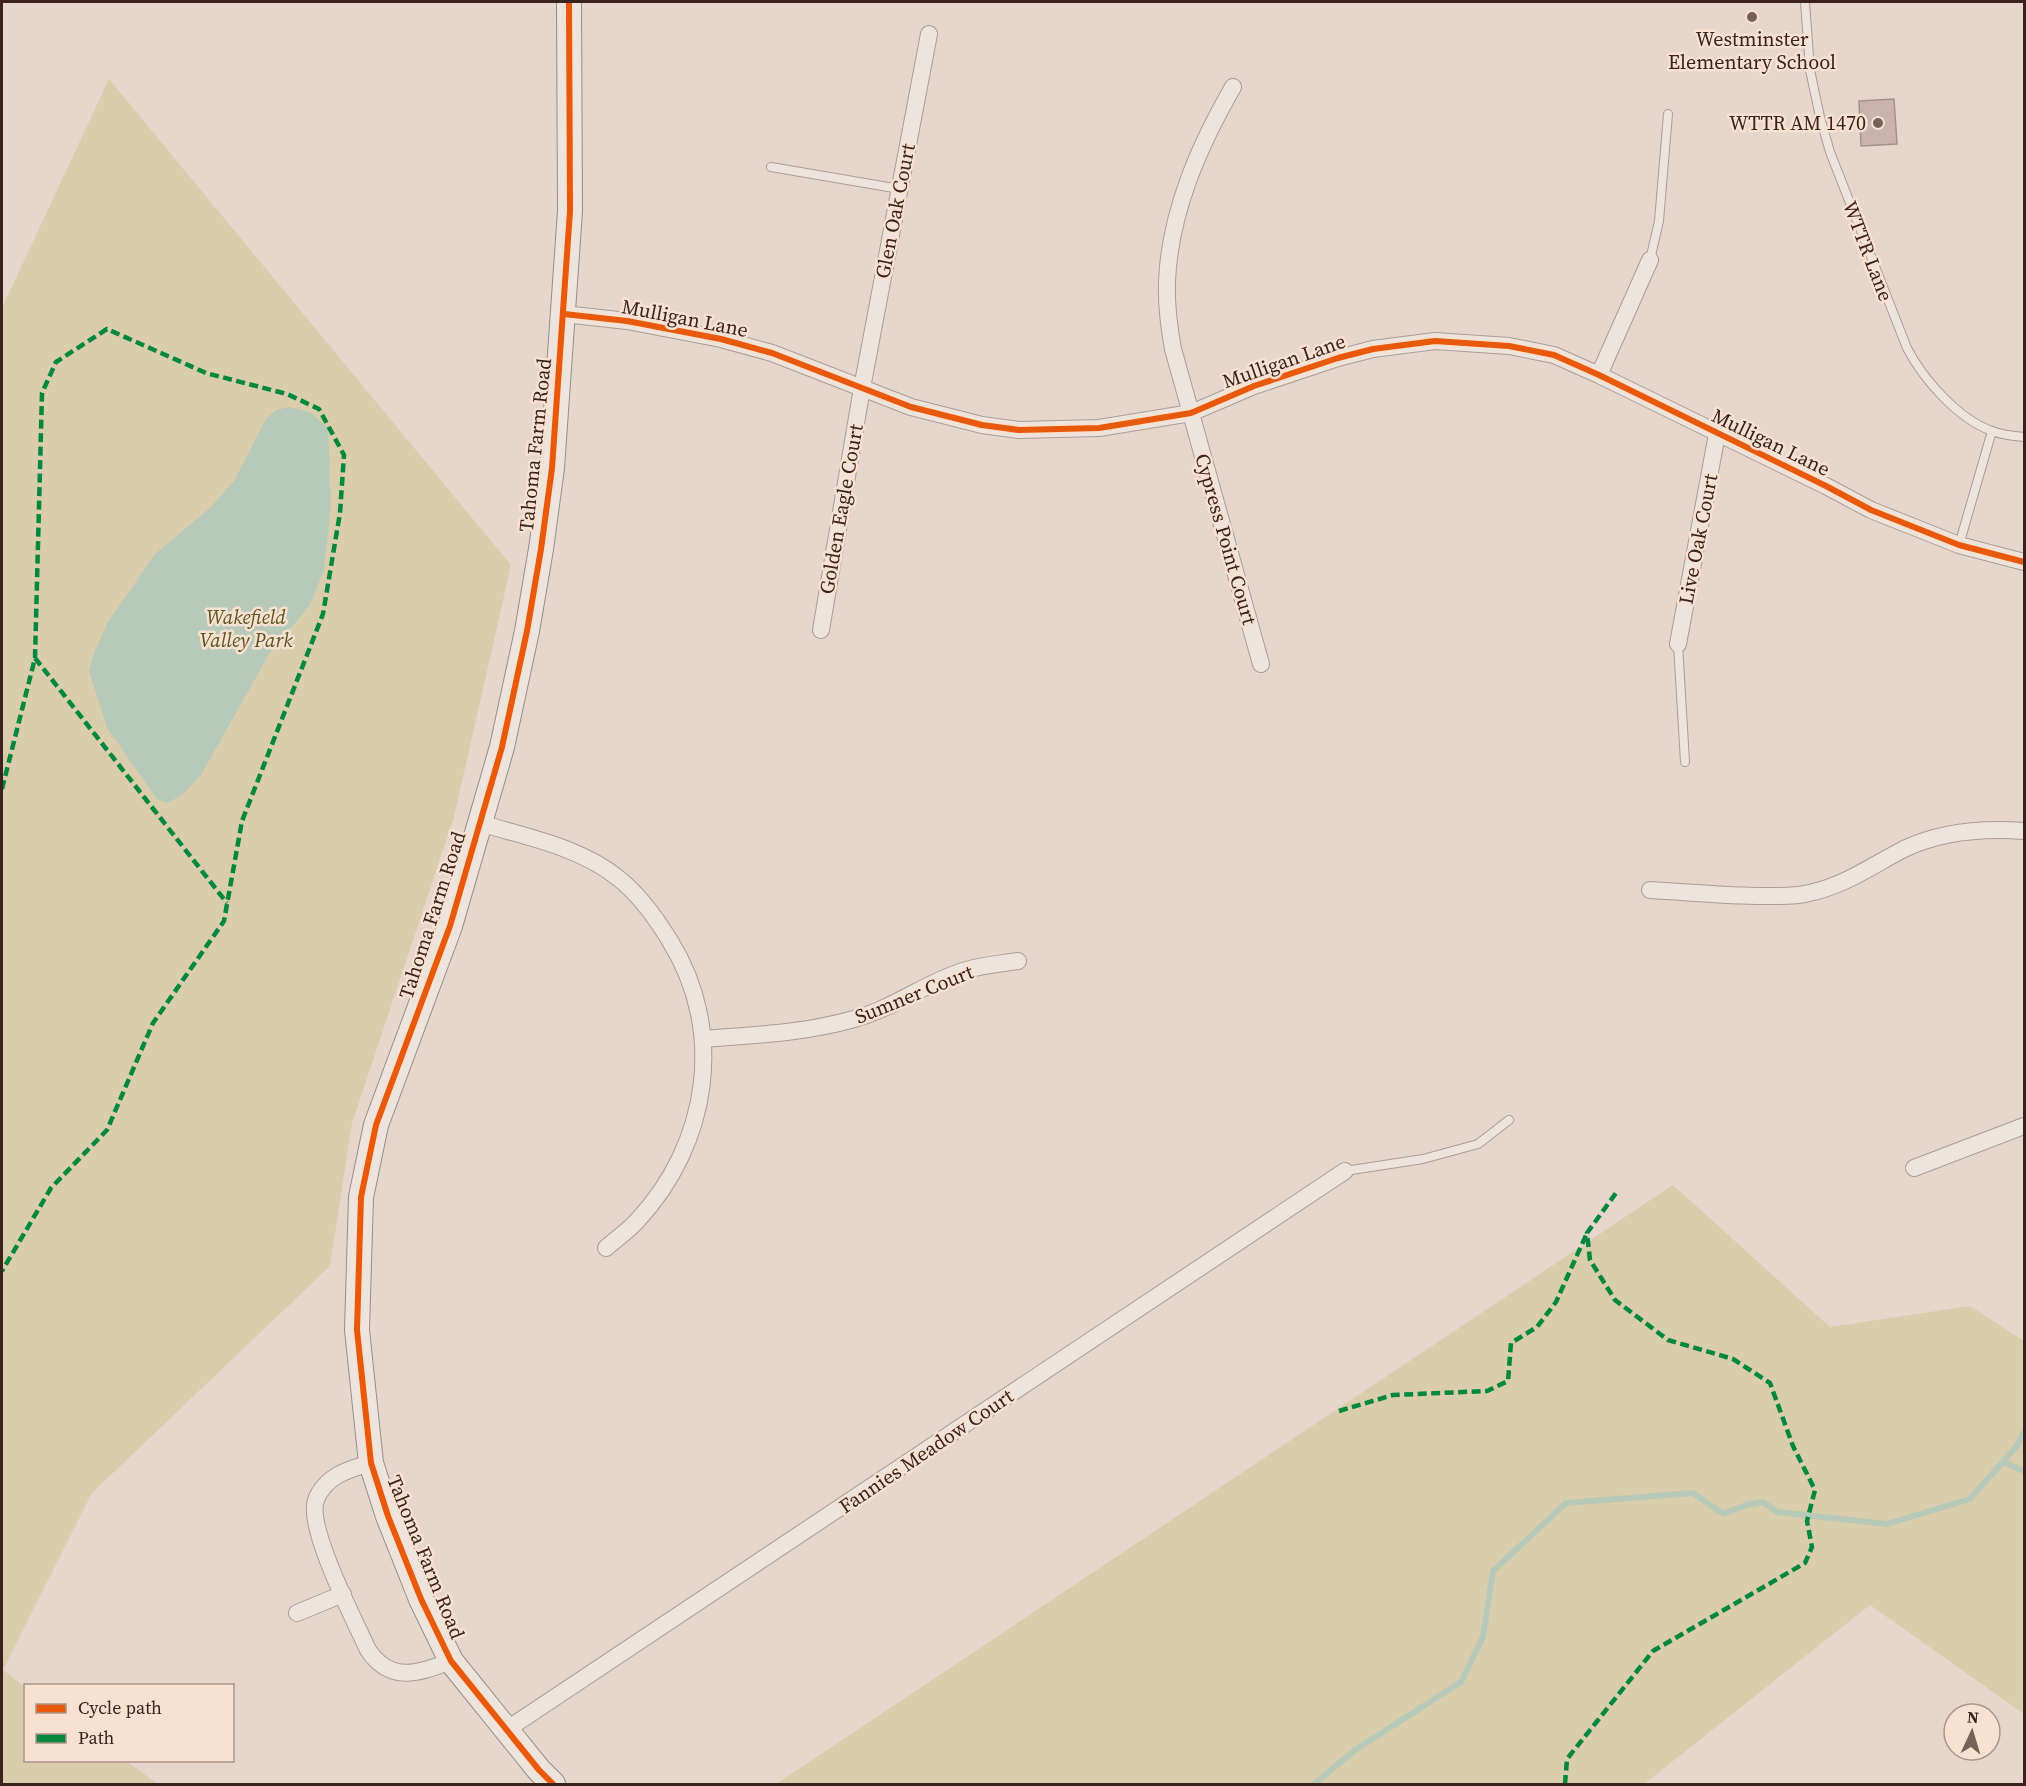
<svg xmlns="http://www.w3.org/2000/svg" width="2026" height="1786" font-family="'Source Serif 4',serif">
	<rect width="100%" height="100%" fill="#e6d6cb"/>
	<path fill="#dacdac" d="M 109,79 L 511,565 L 454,817 L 352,1123 L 330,1266 L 92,1493 L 3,1670 L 25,1687 L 26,1760 L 126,1761 L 158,1784 L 2,1784 L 2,308 Z
		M 1673,1185 L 1830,1327 L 1970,1306 L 2024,1341 L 2024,1714 L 1870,1605 L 1644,1784 L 776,1784 Z"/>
	<path fill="#b7c9b8" d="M 289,407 L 310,412 L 328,428 L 331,506 L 324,570 L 310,605 L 269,654 L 201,775 L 183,794 L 168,803 L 158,800 L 107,728 L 89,671 L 94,653 L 108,622 L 155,554 L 211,507 L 234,481 L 266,419 L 276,410 Z"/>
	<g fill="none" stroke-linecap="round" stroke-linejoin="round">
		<path stroke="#b7c9b8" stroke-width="6" d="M 2003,1462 L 2024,1471
			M 1314,1784 L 1355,1750 L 1461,1682 L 1483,1637 L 1493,1571 L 1566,1503 L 1693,1493 L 1723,1514 L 1746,1505 L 1763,1502 L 1777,1512 L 1887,1524 L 1970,1499 L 2016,1447 L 2024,1432"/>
	</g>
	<path fill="#cab3ac" stroke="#a6918a" stroke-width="1.5" d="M 1894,99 L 1897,144 L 1861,146 L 1859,101 Z"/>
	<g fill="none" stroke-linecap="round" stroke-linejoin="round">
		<g stroke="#ab9c95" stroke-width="10">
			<path id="lane" d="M 1805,2 L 1810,70 L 1820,117 L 1830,152 L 1907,348 C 1923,379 1958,419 1992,431 C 2002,435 2014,436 2024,437
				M 771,167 L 900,189
				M 1650,260 L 1659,221 L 1668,114
				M 1959,545 L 1992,431
				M 1678,644 L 1685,762
				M 1345,1171 L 1423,1159 L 1478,1144 L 1509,1120"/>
		</g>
		<g stroke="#ab9c95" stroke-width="18">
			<path id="street" d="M 1233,87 C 1199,146 1170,212 1167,281 C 1166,304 1169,327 1173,349 L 1261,664
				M 564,314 L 627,321 L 721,339 L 772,353 L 911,407 L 982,425 L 1019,430 L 1099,428 L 1191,413 L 1254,386 L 1338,358 L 1373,349 L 1435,341 L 1509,346 L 1554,355 L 1599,375 L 1826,486 L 1871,510 L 1959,545 L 2024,562
				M 1599,375 L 1650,260
				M 821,630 L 862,388 L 929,34
				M 1678,644 L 1717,434
				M 480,823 C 526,837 580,847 618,878 C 640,895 656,918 670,941 C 726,1031 709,1144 637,1221 C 628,1231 616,1239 606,1248
				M 1650,890 C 1688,892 1726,896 1764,896 C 1779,896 1794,897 1809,893 C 1844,886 1873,865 1904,849 C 1942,831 1983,828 2024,831
				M 704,1039 C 754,1035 805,1033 854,1019 C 894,1008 925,983 963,971 C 981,965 1000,964 1018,961
				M 1914,1168 L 2024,1126
				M 371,1463 C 349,1469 325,1476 316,1500 C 306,1527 355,1621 368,1650 C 391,1684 419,1673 451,1661
				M 297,1613 L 343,1594
				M 506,1730 L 1345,1171"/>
		</g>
		<g stroke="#9b8c85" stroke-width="26">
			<path id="secondary" d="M 553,1784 L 539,1770 L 451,1661 L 421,1599 L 388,1516 L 371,1463 L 357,1330 L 361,1197 L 376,1125 L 450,926 L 502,747 L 527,631 L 541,549 L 552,468 L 570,211 L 569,2"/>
		</g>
		<use href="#lane" stroke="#ede4de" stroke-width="8"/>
		<use href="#street" stroke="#ede4de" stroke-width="16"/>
		<use href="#secondary" stroke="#ede4de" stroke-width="24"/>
		<path stroke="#00873e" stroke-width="4.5" stroke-dasharray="9 4.5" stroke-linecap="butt" d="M 35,658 L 227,903
			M 2,789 L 35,658 L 42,393 L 56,362 L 107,329 L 206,373 L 287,394 L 319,409 L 344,455 L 340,513 L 323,614 L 242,821 L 224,921 L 153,1023 L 107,1130 L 51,1188 L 2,1271
			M 1339,1411 L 1393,1395 L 1487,1391 L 1508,1381 L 1511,1343 L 1537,1327 L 1556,1302 L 1587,1233
			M 1565,1784 L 1567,1759 L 1653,1651 L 1805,1563 L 1812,1547 L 1807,1521 L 1815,1490 L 1793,1446 L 1770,1383 L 1733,1359 L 1668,1340 L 1615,1300 L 1590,1260 L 1587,1233 L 1616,1193"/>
		<g stroke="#f8e1d1" stroke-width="10">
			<path id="cycleway" d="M 564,314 L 627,321 L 721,339 L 772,353 L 911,407 L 982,425 L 1019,430 L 1099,428 L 1191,413 L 1254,386 L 1338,358 L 1373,349 L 1435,341 L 1509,346 L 1554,355 L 1599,375 L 1826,486 L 1871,510 L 1959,545 L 2024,562
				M 553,1784 L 539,1770 L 451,1661 L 421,1599 L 388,1516 L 371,1463 L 357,1330 L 361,1197 L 376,1125 L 450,926 L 502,747 L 527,631 L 541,549 L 552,468 L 570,211 L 569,2"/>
		</g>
		<use href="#cycleway" stroke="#e8590c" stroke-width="6"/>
	</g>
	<g fill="#776159" stroke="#f8e1d1" stroke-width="2">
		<circle cx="1752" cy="17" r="6"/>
		<circle cx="1878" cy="123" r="6"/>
	</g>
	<g text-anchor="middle" stroke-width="5" stroke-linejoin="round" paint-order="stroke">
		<g font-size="20" fill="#3b221c" stroke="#f8e1d1">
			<text x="1752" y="46">Westminster<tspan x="1752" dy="23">Elementary School</tspan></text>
			<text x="1866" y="130" text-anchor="end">WTTR AM 1470</text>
		</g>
		<g font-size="20" fill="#3b221c" stroke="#f8e1d1">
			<text transform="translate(895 211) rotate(-79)" y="7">Glen Oak Court</text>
			<text transform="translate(1868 251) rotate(69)" y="7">WTTR Lane</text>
			<text transform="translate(685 318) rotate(11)" y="7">Mulligan Lane</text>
			<text transform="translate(1284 361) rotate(-19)" y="7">Mulligan Lane</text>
			<text transform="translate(1771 442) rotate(26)" y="7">Mulligan Lane</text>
			<text transform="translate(535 445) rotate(-84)" y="7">Tahoma Farm Road</text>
			<text transform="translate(841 509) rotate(-80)" y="7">Golden Eagle Court</text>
			<text transform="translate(1226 539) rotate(74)" y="7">Cypress Point Court</text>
			<text transform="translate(1698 539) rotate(-79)" y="7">Live Oak Court</text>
			<text transform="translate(432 915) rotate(-72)" y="7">Tahoma Farm Road</text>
			<text transform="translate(914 994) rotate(-22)" y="7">Sumner Court</text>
			<text transform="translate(926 1451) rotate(-34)" y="7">Fannies Meadow Court</text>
			<text transform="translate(426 1557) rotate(68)" y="7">Tahoma Farm Road</text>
		</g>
		<g font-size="20" font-style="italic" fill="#595621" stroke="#f8e1d1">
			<text x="246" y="624">Wakefield<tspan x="246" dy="23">Valley Park</tspan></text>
		</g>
	</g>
	<rect width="2026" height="1786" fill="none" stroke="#3b221c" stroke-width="6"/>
	<rect x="24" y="1684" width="210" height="78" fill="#f8e1d1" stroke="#ac9589" stroke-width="1.5"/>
	<rect x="36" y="1704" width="30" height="9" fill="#e8590c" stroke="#ac9589" stroke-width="1.5"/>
	<text x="78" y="1714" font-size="18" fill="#3b221c">Cycle path</text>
	<rect x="36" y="1734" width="30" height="9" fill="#00873e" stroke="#ac9589" stroke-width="1.5"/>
	<text x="78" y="1744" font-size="18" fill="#3b221c">Path</text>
	<g transform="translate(1972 1732) rotate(4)"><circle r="28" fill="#f8e1d1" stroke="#ac9589" stroke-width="1.5"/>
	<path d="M0-4.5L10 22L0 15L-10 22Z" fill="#776159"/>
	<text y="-9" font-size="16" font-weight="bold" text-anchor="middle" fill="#3b221c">N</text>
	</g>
</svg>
